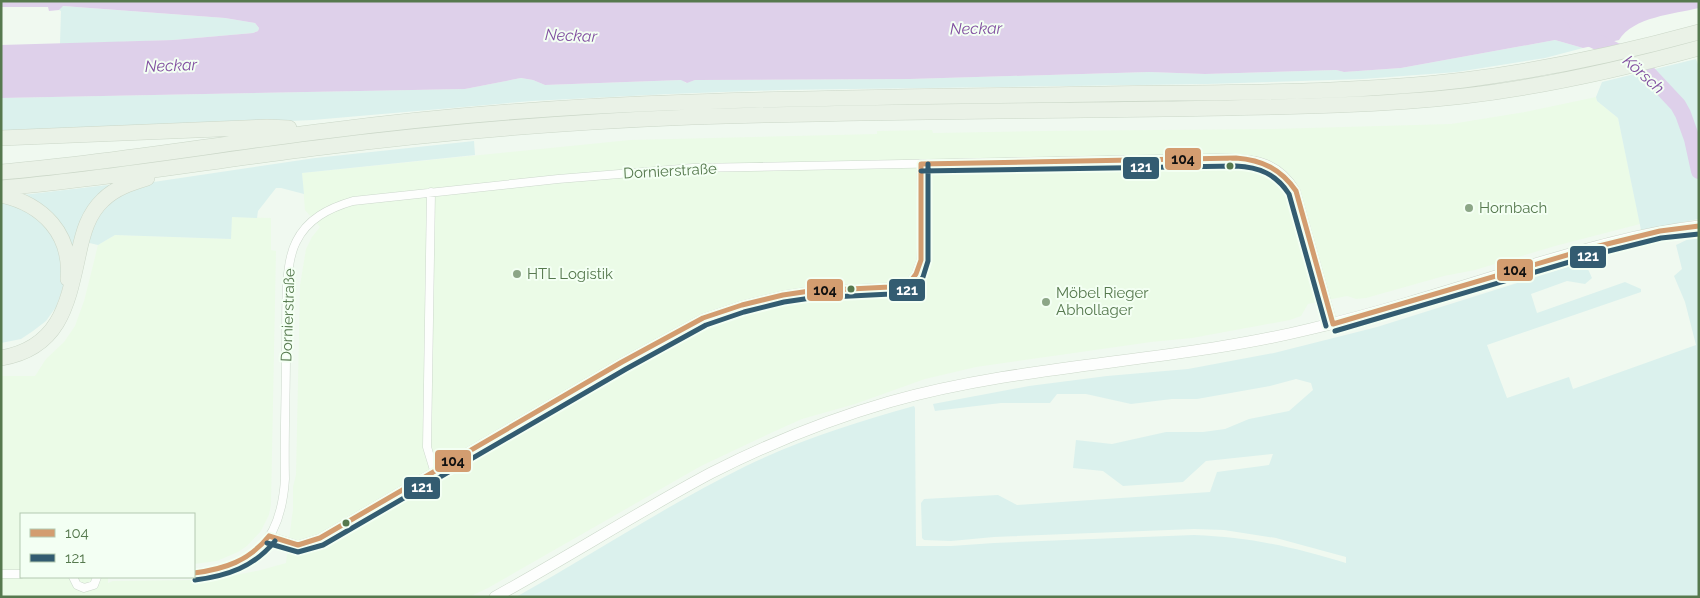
<svg xmlns="http://www.w3.org/2000/svg" width="1700" height="598" font-family="Raleway,sans-serif">
	<rect width="100%" height="100%" fill="#f0f9f0"/>
	<path fill="#ebfbe7" d="M 1596,97 L 1597,101 L 1618,118 L 1640,224 L 1555,246 L 1475,270 L 1444,276 L 1366,298 L 1356,299 L 1347,296 L 1308,304 L 1301,316 L 1290,320 L 1192,338 L 1151,342 L 976,367 L 925,379 L 855,404 L 802,419 L 773,432 L 701,466 L 488,588 L 469,597 L 1,597 L 1,376 L 35,376 L 46,359 L 64,342 L 75,326 L 84,301 L 98,245 L 115,235 L 230,239 L 232,217 L 271,218 L 271,250 L 276,251 L 271,504 L 269,515 L 261,531 L 247,546 L 238,552 L 217,561 L 194,564 L 194,514 L 21,514 L 21,577 L 108,577 L 108,583 L 113,581 L 195,580 L 226,577 L 261,570 L 286,563 L 293,509 L 293,487 L 296,475 L 300,285 L 306,249 L 312,237 L 320,227 L 305,210 L 302,173 L 630,140 L 877,134 L 877,131 L 932,130 L 933,133 L 1043,131 L 1272,129 L 1451,124 L 1525,112 Z"/>
	<path fill="#dbf1ed" d="M 62,6 L 225,18 L 255,23 L 259,28 L 258,31 L 253,33 L 173,40 L 60,44 L 61,11 L 59,10 Z
		M 1555,40 L 1583,48 L 1545,58 L 1457,72 L 1363,79 L 1207,84 L 780,90 L 670,94 L 532,101 L 313,120 L 1,133 L 1,98 L 465,89 L 521,78 L 533,80 L 545,85 L 682,80 L 686,83 L 695,80 L 910,79 L 1149,72 L 1205,74 L 1336,70 L 1344,72 L 1401,68 Z
		M 1696,59 L 1699,67 L 1699,219 L 1641,230 L 1618,118 L 1597,101 L 1596,97 L 1602,82 Z
		M 474,141 L 475,155 L 302,173 L 304,194 L 281,188 L 276,188 L 258,211 L 257,218 L 232,217 L 231,239 L 115,235 L 98,245 L 85,242 L 104,206 L 140,184 L 315,158 Z
		M 116,184 L 73,263 L 22,195 Z
		M 1,200 L 24,206 L 57,238 L 64,285 L 56,307 L 46,321 L 33,331 L 21,339 L 1,343 Z
		M 1695,236 L 1699,236 L 1699,597 L 516,597 C 593,554 667,505 746,466 C 800,440 856,422 914,406 L 915,408 L 915,419 L 916,546 L 951,546 L 994,543 L 1194,535 C 1250,537 1293,547 1346,563 L 1346,557 L 1276,538 L 1224,530 L 1194,529 L 994,537 L 951,541 L 924,540 L 922,538 L 921,503 L 924,499 L 998,495 L 1017,505 L 1210,492 L 1217,472 L 1269,465 L 1273,454 L 1206,461 L 1183,482 L 1123,486 L 1103,471 L 1073,468 L 1076,440 L 1112,444 L 1166,432 L 1203,432 L 1225,429 L 1249,419 L 1289,411 L 1313,390 L 1311,383 L 1296,379 L 1270,386 L 1197,399 L 1172,399 L 1131,404 L 1086,394 L 1057,394 L 1050,403 L 1001,403 L 935,411 L 933,404 L 1029,386 L 1107,376 L 1188,369 L 1274,353 L 1377,327 L 1571,266 L 1587,267 L 1592,278 L 1585,284 L 1567,281 L 1531,294 L 1537,313 L 1625,282 L 1641,289 L 1641,292 L 1487,345 L 1507,398 L 1569,377 L 1573,389 L 1696,345 L 1685,302 L 1674,276 L 1682,269 L 1676,245 Z"/>
	<path fill="#ded0ea" d="M 1,1 L 1699,1 L 1699,8 C 1674,14 1633,17 1619,40 L 1583,48 L 1555,40 L 1401,68 L 1344,72 L 1336,70 L 1205,74 L 1149,72 L 910,79 L 695,80 L 687,83 L 681,80 L 545,85 L 533,80 L 521,78 L 465,89 L 1,98 L 1,45 L 173,40 L 253,33 L 258,31 L 259,28 L 255,23 L 225,18 L 63,6 L 59,10 L 49,11 L 48,7 L 1,7 Z"/>
	<g fill="none" stroke-linecap="round" stroke-linejoin="round">
		<path stroke="#ded0ea" stroke-width="16" d="M 1559,1 L 1589,38 L 1627,56 L 1648,73 L 1678,105 L 1683,114 L 1692,139 L 1699,171"/>
		<g stroke="#ccd8cc" stroke-width="9">
			<path id="street" d="M 431,192 L 427,447 L 434,470
				M 269,536 L 298,545 L 320,538 L 622,362 L 703,318 L 742,305 L 783,295 L 810,291 L 890,287 L 910,282 L 916,274 L 921,260 L 922,236 L 921,164
				M 194,573 C 256,568 281,540 285,479 C 284,436 286,394 286,352 C 287,323 283,267 296,242 C 307,219 329,208 353,201 L 558,179 L 693,168 L 1217,158 C 1251,158 1277,159 1296,191 L 1333,324
				M 1,574 L 21,574
				M 73,577 L 77,585 L 84,588 L 94,585 L 97,577"/>
		</g>
		<g stroke="#ccd8ca" stroke-width="12">
			<path id="secondary" d="M 495,597 C 568,557 638,512 711,473 C 768,444 827,420 889,402 C 1027,363 1171,363 1310,329 C 1382,312 1454,289 1525,267 C 1582,250 1639,233 1699,226"/>
		</g>
		<g stroke="#cbd7c8" stroke-width="16">
			<path id="highway" d="M 1,138 L 267,127 L 289,128
				M 1,172 C 110,163 217,144 325,131 C 447,115 569,106 692,102 C 829,97 967,96 1104,94 C 1224,92 1345,94 1464,80 C 1543,70 1622,53 1699,32
				M 1,188 C 107,179 211,161 316,148 C 441,132 566,122 692,117 C 849,112 1007,111 1164,109 C 1264,107 1364,107 1464,96 C 1543,87 1622,69 1699,48
				M 1,195 C 43,204 72,234 68,279
				M 1,358 C 61,348 68,302 79,252 C 83,233 88,214 103,200 C 115,188 131,183 147,178"/>
		</g>
		<use href="#street" stroke="#fdfefd" stroke-width="8"/>
		<use href="#secondary" stroke="#fdfefd" stroke-width="11"/>
		<use href="#highway" stroke="#eaf2e7" stroke-width="15"/>
		<g stroke="#f3fff3" stroke-width="9">
			<path id="bus-1" d="M 921,164 L 1236,158 C 1262,160 1281,169 1296,191 L 1333,324
				M 1333,324 L 1591,248 L 1660,231 L 1699,226
				M 269,536 L 298,545 L 320,538 L 622,362 L 703,318 L 742,305 L 783,295 L 810,291 L 890,287 L 910,282 L 916,274 L 921,260 L 921,164
				M 194,573 C 225,569 249,561 269,536"/>
		</g>
		<g stroke="#f3fff3" stroke-width="9">
			<path id="bus-2" d="M 921,171 L 1236,166 C 1259,167 1276,174 1289,194 L 1326,326
				M 1335,331 L 1593,255 L 1661,238 L 1699,234
				M 267,543 L 298,552 L 323,545 L 626,369 L 706,325 L 744,312 L 784,302 L 811,298 L 891,294 L 914,288 L 923,277 L 928,261 L 928,164
				M 195,580 C 227,576 254,567 275,541"/>
		</g>
		<use href="#bus-1" stroke="#d39d70" stroke-width="5"/>
		<use href="#bus-2" stroke="#335c71" stroke-width="5"/>
	</g>
	<g fill="#56794e" stroke="#f3fff3" stroke-width="2">
		<circle cx="1230" cy="166" r="4.5"/>
		<circle cx="851" cy="289" r="4.5"/>
		<circle cx="346" cy="523" r="4.5"/>
	</g>
	<g fill="#8ca687" stroke="#f3fff3" stroke-width="2">
		<circle cx="1469" cy="208" r="5"/>
		<circle cx="517" cy="274" r="5"/>
		<circle cx="1046" cy="302" r="5"/>
	</g>
	<g text-anchor="middle" stroke-width="4" stroke-linejoin="round" paint-order="stroke">
		<g font-size="15" fill="#56794e" stroke="#f3fff3">
			<text transform="translate(670 171) rotate(-3)" y="5">Dornierstraße</text>
			<text transform="translate(288 315) rotate(-88)" y="5">Dornierstraße</text>
		</g>
		<g font-size="15" fill="#56794e" stroke="#f3fff3" text-anchor="start">
			<text x="1479" y="213">Hornbach</text>
			<text x="527" y="279">HTL Logistik</text>
			<text x="1056" y="298">Möbel Rieger<tspan x="1056" dy="17">Abhollager</tspan></text>
		</g>
		<g font-size="16" font-style="italic" fill="#8250a1" stroke="#f3fff3">
			<text transform="translate(976 28) rotate(-1)" y="6">Neckar</text>
			<text transform="translate(571 35) rotate(2)" y="6">Neckar</text>
			<text transform="translate(171 65) rotate(-2)" y="6">Neckar</text>
			<text transform="translate(1644 74) rotate(42)" y="6">Körsch</text>
		</g>
	</g>
	<g stroke="#f3fff3" stroke-width="2">
		<rect x="1164" y="147" width="38" height="24" rx="5" fill="#d39d70"/>
		<rect x="1122" y="156" width="38" height="24" rx="5" fill="#335c71"/>
		<rect x="1569" y="245" width="38" height="24" rx="5" fill="#335c71"/>
		<rect x="1496" y="258" width="38" height="24" rx="5" fill="#d39d70"/>
		<rect x="888" y="278" width="38" height="24" rx="5" fill="#335c71"/>
		<rect x="806" y="278" width="38" height="24" rx="5" fill="#d39d70"/>
		<rect x="434" y="449" width="38" height="24" rx="5" fill="#d39d70"/>
		<rect x="403" y="476" width="38" height="24" rx="5" fill="#335c71"/>
	</g>
	<g font-size="14" text-anchor="middle" font-weight="bold" fill="#fff">
		<text x="1141" y="172">121</text>
		<text x="1588" y="261">121</text>
		<text x="907" y="295">121</text>
		<text x="422" y="492">121</text>
	</g>
	<g font-size="14" text-anchor="middle" font-weight="bold" fill="#111">
		<text x="1183" y="164">104</text>
		<text x="1515" y="275">104</text>
		<text x="825" y="295">104</text>
		<text x="453" y="466">104</text>
	</g>
	<rect width="1700" height="598" fill="none" stroke="#56794e" stroke-width="5"/>
	<rect x="20" y="513" width="175" height="65" fill="#f3fff3" stroke="#b4c9b1"/>
	<rect x="30" y="529" width="25" height="8" fill="#d39d70" stroke="#b4c9b1"/>
	<text x="65" y="538" font-size="15" fill="#56794e">104</text>
	<rect x="30" y="554" width="25" height="8" fill="#335c71" stroke="#b4c9b1"/>
	<text x="65" y="563" font-size="15" fill="#56794e">121</text>
</svg>
